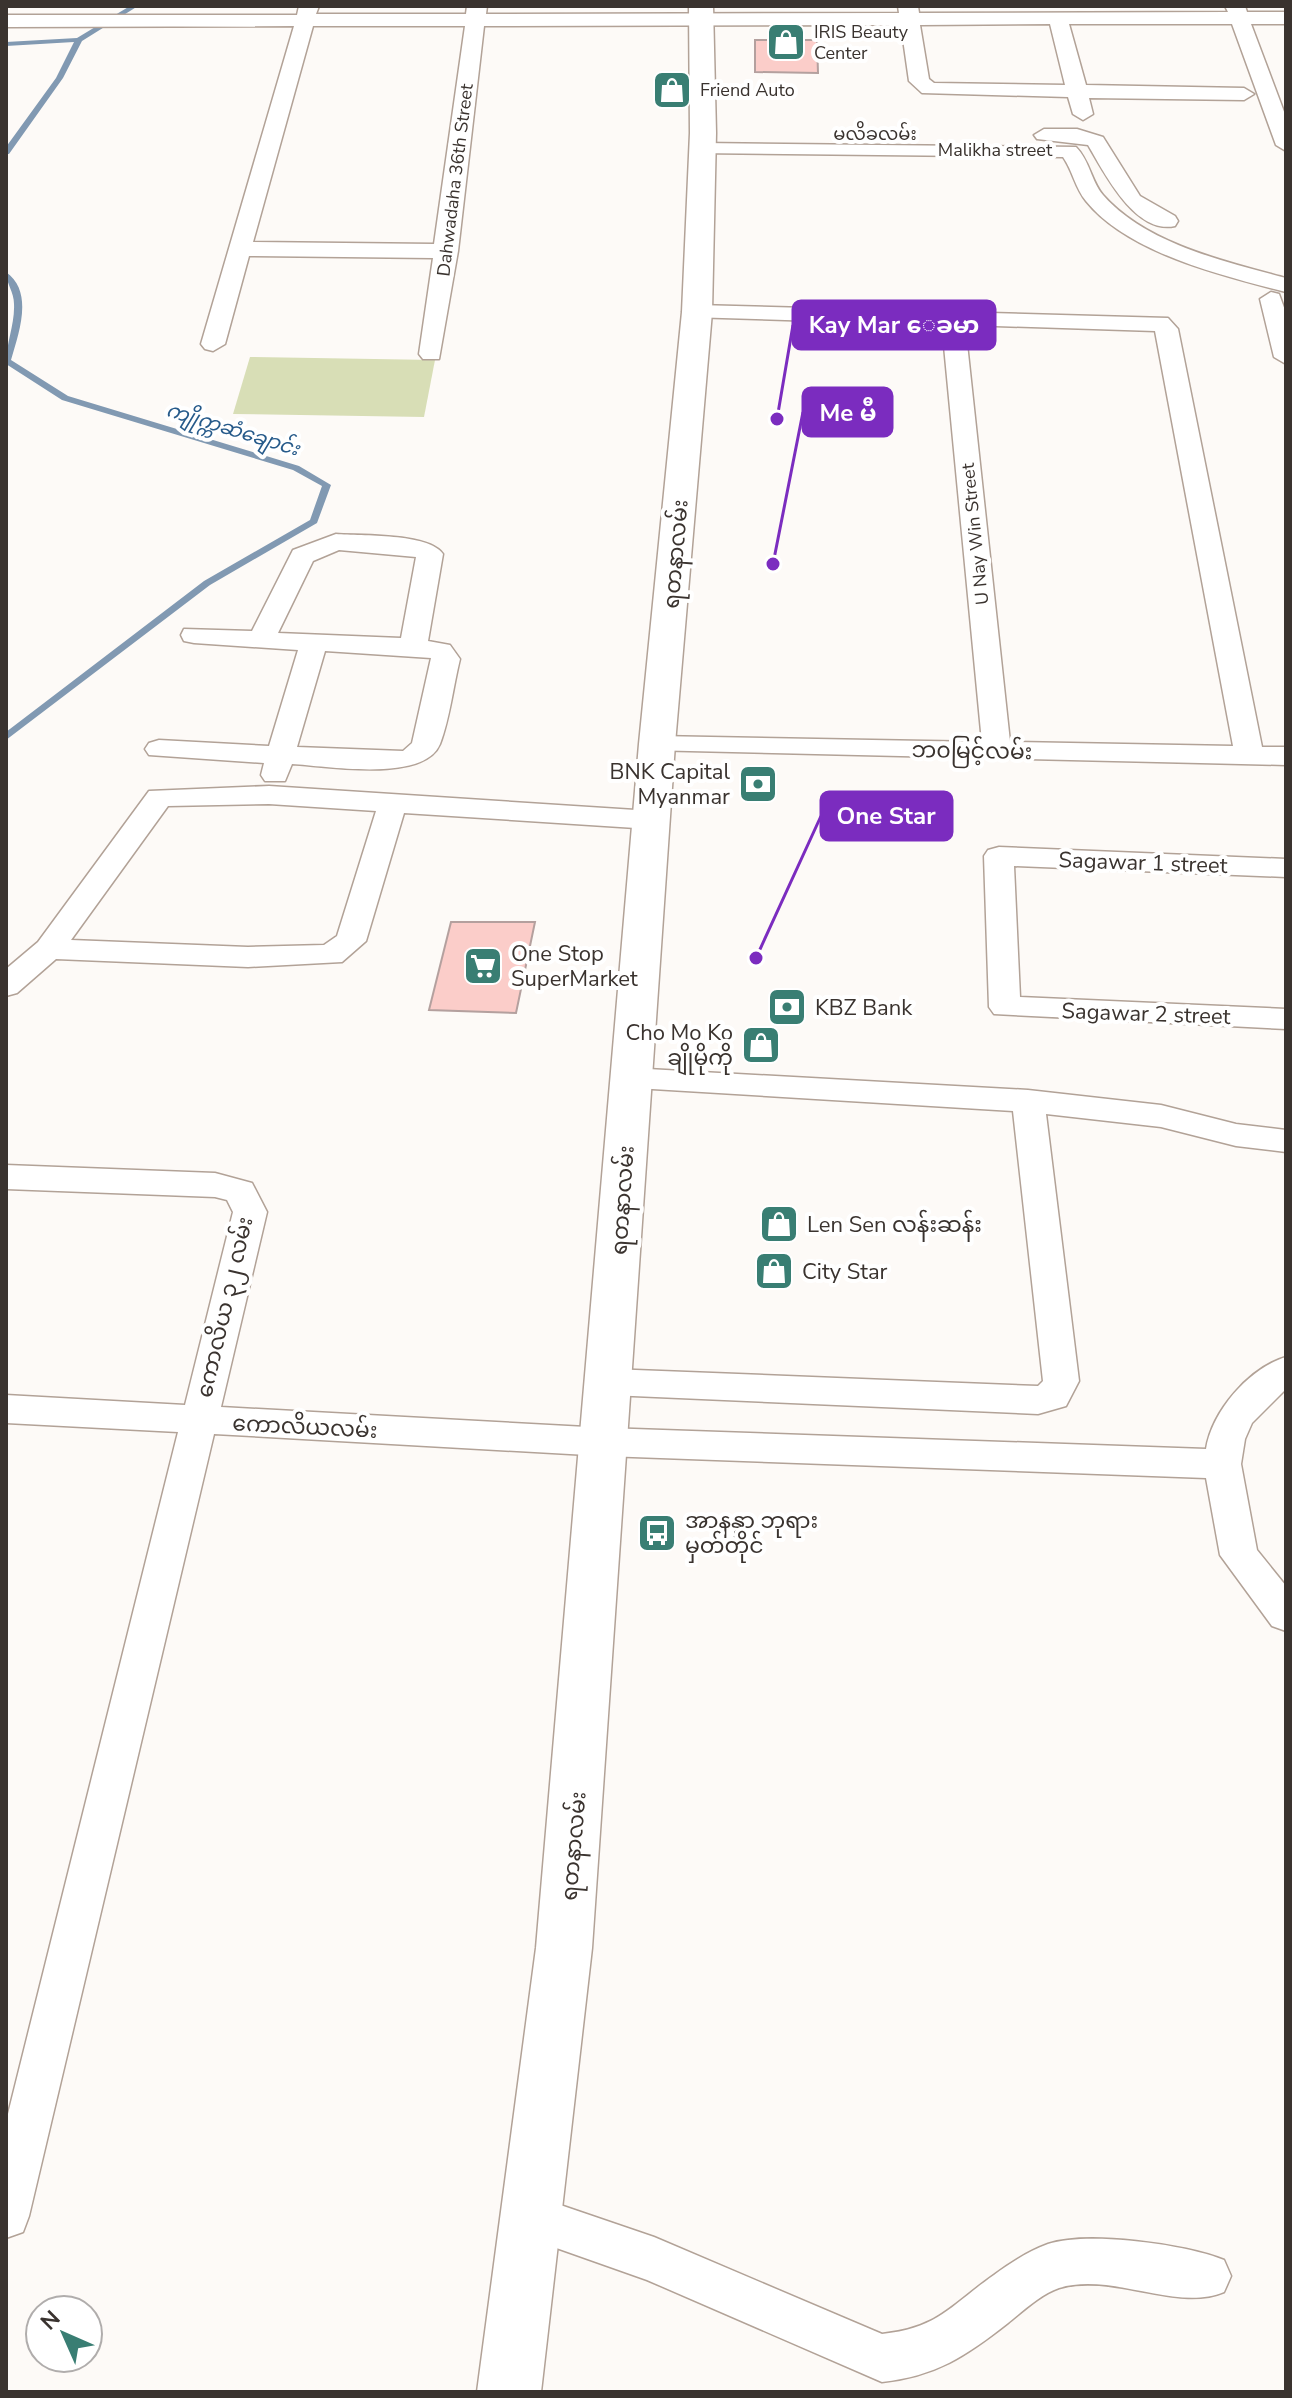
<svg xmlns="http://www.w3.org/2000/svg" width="1292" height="2398" font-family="'Nunito Sans','Noto Sans Myanmar',sans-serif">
	<rect width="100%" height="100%" fill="#fdfaf7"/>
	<path fill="#d8deb6" d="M 250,357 L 435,360 L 424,417 L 233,414 Z"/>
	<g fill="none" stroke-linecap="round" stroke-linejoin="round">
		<path fill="#8199b2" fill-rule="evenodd" d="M 130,6 L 138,6 L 82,41 L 63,78 L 9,154 L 6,154 L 6,147 L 56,78 L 74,42 L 6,46 L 6,42 L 77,38 Z
			M 6,272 C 34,292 19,332 11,360 L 68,396 L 299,466 L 331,485 L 317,523 L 210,585 L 6,740 L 6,732 L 204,581 L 310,520 L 322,486 L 293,470 L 62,400 L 6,364 C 6,343 15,324 14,304 C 14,292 6,283 6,272 Z"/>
	</g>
	<path fill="#fbcdc9" stroke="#b4a09e" stroke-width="2" d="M 755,40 L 817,40 L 818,73 L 755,72 Z
		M 451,922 L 535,922 L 516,1013 L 429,1010 Z"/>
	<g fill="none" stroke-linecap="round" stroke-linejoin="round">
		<g stroke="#b2a297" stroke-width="3">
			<path id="street" d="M 299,6 L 319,6 L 316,14 L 466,14 L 467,6 L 487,6 L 486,14 L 899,13 L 898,6 L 918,6 L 919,13 L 1228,12 L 1225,6 L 1245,6 L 1247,12 L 1286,12 L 1286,24 L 1251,24 L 1286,117 L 1286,151 L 1276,145 L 1232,24 L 1069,24 L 1086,85 L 1244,88 L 1254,94 L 1244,100 L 1089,98 L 1093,114 L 1083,120 L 1073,114 L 1068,97 L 922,93 L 909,81 L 901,25 L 484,26 L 458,251 L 439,359 L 423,359 L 419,354 L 433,258 L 249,256 L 225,344 L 213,351 L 205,349 L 201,344 L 294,26 L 6,27 L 6,15 L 297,15 ZM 1050,24 L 1065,85 L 934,83 L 929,79 L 920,25 ZM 313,26 L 465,26 L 434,244 L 253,242 Z
				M 1044,129 L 1077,129 L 1103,137 L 1140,196 L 1175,216 L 1178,221 L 1175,226 C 1135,235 1104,172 1088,145 L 1037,139 L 1034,135 Z
				M 702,143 L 1076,147 C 1090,161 1091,181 1103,195 C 1146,244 1226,262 1286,278 L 1286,292 C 1223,276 1128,253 1086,201 C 1075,188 1073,171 1063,157 L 695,153 L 692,149 L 695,145 Z
				M 1271,292 L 1279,294 L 1286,313 L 1286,364 L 1274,357 L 1260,299 Z
				M 697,305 L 1168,318 L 1178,329 L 1262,747 L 1286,747 L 1286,765 L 647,750 L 643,744 L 647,738 L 657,736 L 982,742 L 942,325 L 689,317 L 686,312 L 689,307 ZM 965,325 L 1155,331 L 1233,746 L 1010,742 Z
				M 336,534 C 361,536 429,533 443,554 L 428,641 L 450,645 L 460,659 C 453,687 450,718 440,744 C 424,783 327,766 292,764 L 285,781 L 265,781 L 261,775 L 264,763 L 149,755 L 145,749 L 149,743 L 159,740 L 269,746 L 298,650 L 194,643 L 184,641 L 181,635 L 184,629 L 252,631 L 293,550 ZM 339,550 L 416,557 L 401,638 L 278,633 L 313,561 ZM 325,651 L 431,658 L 412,743 L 403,751 L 297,747 Z
				M 269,786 L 651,811 L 661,814 L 666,820 L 661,826 L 651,829 L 404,813 L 366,941 L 342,962 L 248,967 L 56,959 L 17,993 L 6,996 L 6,969 L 38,942 L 149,791 ZM 269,804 L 376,811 L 337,936 L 324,945 L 248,947 L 71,940 L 168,806 Z
				M 999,847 L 1286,859 L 1286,877 L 1014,866 L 1020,997 L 1286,1009 L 1286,1029 L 994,1014 L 989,1007 L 984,856 L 988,850 Z
				M 630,1068 L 1028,1090 L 1161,1105 L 1236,1124 L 1286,1130 L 1286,1152 L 1236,1146 L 1161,1127 L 1046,1114 L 1079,1381 L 1066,1406 L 1038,1414 L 610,1395 L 597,1392 L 592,1382 L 597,1372 L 610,1369 L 1038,1386 L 1043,1381 L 1013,1111 L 619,1087 L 614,1079 L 619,1071 Z
				M 6,1165 L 215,1173 L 252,1183 L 267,1212 L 221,1407 L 605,1428 L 1206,1449 C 1212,1411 1249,1368 1286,1357 L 1286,1389 L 1252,1423 L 1245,1439 L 1241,1464 L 1257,1550 L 1286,1586 L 1286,1631 L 1272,1626 L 1220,1555 L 1206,1478 L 605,1456 L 214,1434 L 29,2216 L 23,2232 L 6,2238 L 6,2122 L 178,1432 L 6,1423 L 6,1395 L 185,1405 L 233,1212 L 227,1200 L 215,1197 L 6,1189 Z
				M 531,2195 L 654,2237 L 882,2334 C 939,2328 951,2305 994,2275 C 1010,2263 1029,2251 1048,2244 C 1087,2231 1186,2244 1224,2260 L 1231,2276 L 1224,2292 C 1176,2312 1112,2272 1059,2288 C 1041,2294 1023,2311 1008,2323 C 966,2356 936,2376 882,2382 L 647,2280 L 514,2233 L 508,2217 L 514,2201 Z"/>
		</g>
		<g stroke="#b2a297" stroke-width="3">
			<path id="secondary" d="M 689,6 L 713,6 L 716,133 L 712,312 L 675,744 L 592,1948 L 541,2392 L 477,2392 L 536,1948 L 639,744 L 682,312 L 690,133 Z"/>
		</g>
		<use href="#street" fill="#fff" fill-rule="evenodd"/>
		<use href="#secondary" fill="#fff" fill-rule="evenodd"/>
	</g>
	<defs>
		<g id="shop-square" transform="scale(2)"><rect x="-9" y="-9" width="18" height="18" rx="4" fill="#397e73" stroke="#fff"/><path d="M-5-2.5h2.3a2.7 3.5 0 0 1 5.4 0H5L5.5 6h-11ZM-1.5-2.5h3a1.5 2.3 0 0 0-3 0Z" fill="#fff"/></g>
		<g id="bank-square" transform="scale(2)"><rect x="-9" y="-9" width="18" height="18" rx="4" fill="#397e73" stroke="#fff"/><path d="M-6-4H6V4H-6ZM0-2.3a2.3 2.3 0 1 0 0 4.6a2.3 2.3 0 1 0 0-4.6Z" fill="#fff"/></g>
		<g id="supermarket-square" transform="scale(2)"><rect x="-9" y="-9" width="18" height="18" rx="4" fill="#397e73" stroke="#fff"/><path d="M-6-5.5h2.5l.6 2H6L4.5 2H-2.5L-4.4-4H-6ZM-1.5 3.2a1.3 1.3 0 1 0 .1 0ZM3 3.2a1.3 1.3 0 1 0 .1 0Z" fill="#fff"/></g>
		<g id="bus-square" transform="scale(2)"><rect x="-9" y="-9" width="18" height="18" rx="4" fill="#397e73" stroke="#fff"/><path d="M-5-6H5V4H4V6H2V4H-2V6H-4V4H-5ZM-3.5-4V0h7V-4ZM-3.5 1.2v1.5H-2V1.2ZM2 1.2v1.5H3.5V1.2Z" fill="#fff"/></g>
	</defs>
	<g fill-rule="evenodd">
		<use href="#shop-square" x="786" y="42"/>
		<use href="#shop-square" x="672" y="90"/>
		<use href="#bank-square" x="758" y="784"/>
		<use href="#supermarket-square" x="483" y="966"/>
		<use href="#bank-square" x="787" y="1007"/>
		<use href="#shop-square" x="761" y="1045"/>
		<use href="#shop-square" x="779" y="1224"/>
		<use href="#shop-square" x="774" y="1271"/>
		<use href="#bus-square" x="657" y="1533"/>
	</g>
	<g text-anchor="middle" stroke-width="8" stroke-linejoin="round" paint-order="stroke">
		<g font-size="18" fill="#3a332f" stroke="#fff" text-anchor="start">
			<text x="814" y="38">IRIS Beauty<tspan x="814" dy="21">Center</tspan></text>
			<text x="700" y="96">Friend Auto</text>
		</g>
		<g font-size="18" fill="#3a332f" stroke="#fff">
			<text x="875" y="140">မလိခလမ်း</text>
			<text x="995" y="156">Malikha street</text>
			<text transform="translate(455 180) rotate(-83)" y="6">Dahwadaha 36th Street</text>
			<text transform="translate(975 534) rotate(-96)" y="6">U Nay Win Street</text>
		</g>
		<g font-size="20" font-style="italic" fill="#265a8a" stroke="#fff">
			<text transform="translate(233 429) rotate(17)" y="7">ကျိုက္ကဆံချောင်း</text>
		</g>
		<g font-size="22" fill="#3a332f" stroke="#fff">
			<text transform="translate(675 554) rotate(-85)" y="8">ရတနာလမ်း</text>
			<text transform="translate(972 750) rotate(1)" y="8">ဘ၀မြင့်လမ်း</text>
			<text transform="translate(1143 862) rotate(2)" y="8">Sagawar 1 street</text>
			<text transform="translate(1146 1013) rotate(2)" y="8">Sagawar 2 street</text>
			<text transform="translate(622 1200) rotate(-86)" y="8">ရတနာလမ်း</text>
			<text transform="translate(224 1307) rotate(-77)" y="8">ကောလိယ ၃၂ လမ်း</text>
			<text transform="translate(305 1426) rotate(3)" y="8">ကောလိယလမ်း</text>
			<text transform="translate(573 1846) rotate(-85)" y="8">ရတနာလမ်း</text>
		</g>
		<g font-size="22" fill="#3a332f" stroke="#fff" text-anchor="start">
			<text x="730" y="779" text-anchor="end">BNK Capital<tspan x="730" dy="25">Myanmar</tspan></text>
			<text x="511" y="961">One Stop<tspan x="511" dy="25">SuperMarket</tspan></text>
			<text x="815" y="1015">KBZ Bank</text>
			<text x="733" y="1040" text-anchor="end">Cho Mo Ko<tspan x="733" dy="25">ချိုမိုကို</tspan></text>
			<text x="807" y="1232">Len Sen လန်းဆန်း</text>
			<text x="802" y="1279">City Star</text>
			<text x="685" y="1528">အာနန္ဒာ ဘုရား<tspan x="685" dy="25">မှတ်တိုင်</tspan></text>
		</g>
	</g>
	<path fill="none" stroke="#7b2cbf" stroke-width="3" d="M777 419L793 325M773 564L803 412M756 958L821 816"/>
	<g fill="#7b2cbf" stroke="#fff" stroke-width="3">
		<circle cx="777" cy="419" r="8"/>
		<circle cx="773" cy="564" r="8"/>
		<circle cx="756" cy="958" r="8"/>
	</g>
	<g fill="#7b2cbf" stroke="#7b2cbf" stroke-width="3">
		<rect x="793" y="301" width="202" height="48" rx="8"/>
		<rect x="803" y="388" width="89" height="48" rx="8"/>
		<rect x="821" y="792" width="131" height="48" rx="8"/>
	</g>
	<g font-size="24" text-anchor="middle" font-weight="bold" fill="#fff">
		<text x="894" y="333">Kay Mar ေခမာ</text>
		<text x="848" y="421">Me မီ</text>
		<text x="886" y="824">One Star</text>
	</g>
	<rect width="1292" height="2398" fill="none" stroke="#3a332f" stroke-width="16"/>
	<g transform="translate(64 2334) rotate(315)"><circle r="38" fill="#ffffff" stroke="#b0adac" stroke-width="2"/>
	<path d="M0-6L14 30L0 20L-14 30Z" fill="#397e73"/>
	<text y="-12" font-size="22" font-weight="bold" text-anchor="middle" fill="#3a332f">N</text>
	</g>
</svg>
